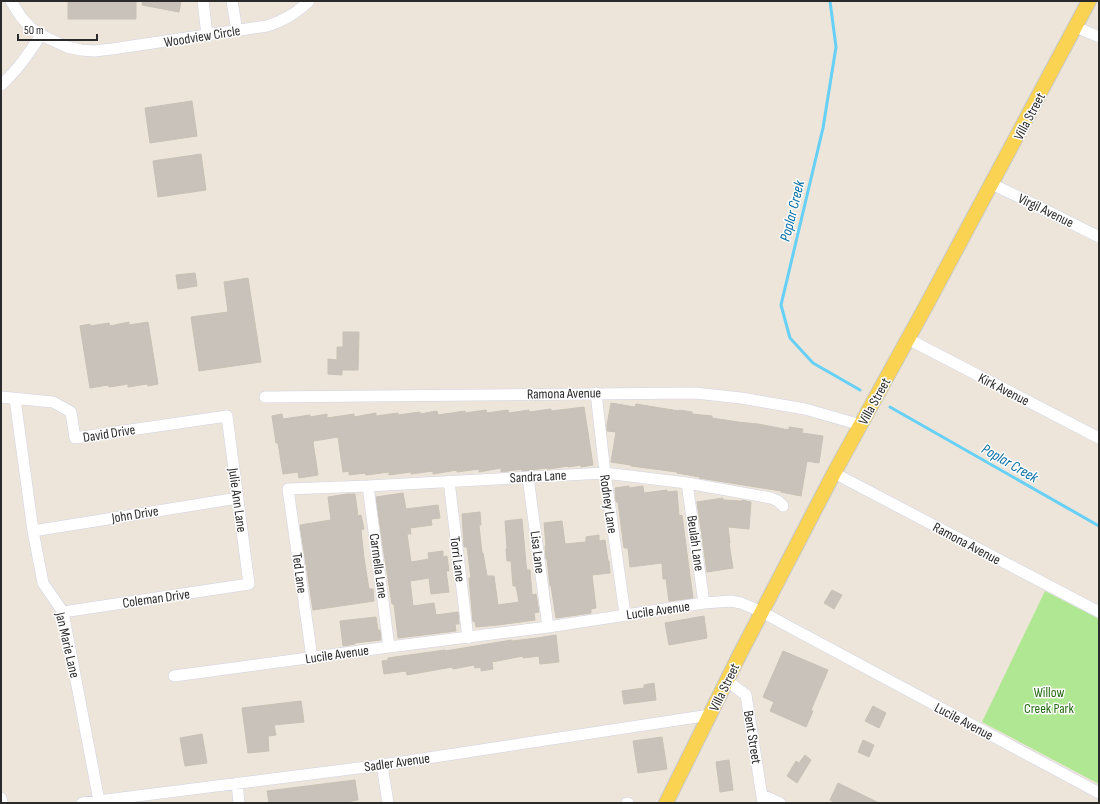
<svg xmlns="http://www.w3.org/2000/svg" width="1100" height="804" font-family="'Sofia Sans Condensed',sans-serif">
	<rect width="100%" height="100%" fill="#ede5da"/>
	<path fill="#b0e793" d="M 1045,591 L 1099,619 L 1099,784 L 982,722 Z"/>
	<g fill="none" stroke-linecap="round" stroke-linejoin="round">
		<path stroke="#66d0f6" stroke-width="3" d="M 830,1 L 836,47 L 823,128 L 781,305 L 790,338 L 813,363 L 860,390
			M 890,407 L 1099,526"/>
	</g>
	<path fill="#c8c2ba" stroke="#c8c1b4" d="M 68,1 L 136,1 L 136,19 L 68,19 Z
		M 143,1 L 181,1 L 179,12 L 142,5 Z
		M 192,101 L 197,136 L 150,143 L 145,108 Z
		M 201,154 L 206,190 L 158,197 L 153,161 Z
		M 195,273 L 197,286 L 178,289 L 176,275 Z
		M 248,278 L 261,362 L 199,371 L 191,317 L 228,312 L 224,282 Z
		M 129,322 L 129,325 L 148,322 L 158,384 L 148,386 L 147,384 L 128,387 L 128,384 L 109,387 L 108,385 L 90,388 L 80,326 L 90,324 L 90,326 L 109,323 L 110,326 Z
		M 343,332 L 359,332 L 358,370 L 342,370 L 342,375 L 328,374 L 328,359 L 337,360 L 337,347 L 343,347 Z
		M 611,403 L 635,407 L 636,404 L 679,411 L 679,410 L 692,412 L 692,414 L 712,416 L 712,418 L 738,422 L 758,424 L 789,430 L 789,427 L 803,429 L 802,433 L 823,436 L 819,463 L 807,461 L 801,496 L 781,492 L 781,491 L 699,478 L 700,477 L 677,473 L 677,472 L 631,466 L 631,465 L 611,462 L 616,432 L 607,431 L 607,425 Z
		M 584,407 L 593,465 L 581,467 L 581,465 L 568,467 L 568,466 L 549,469 L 547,469 L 547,468 L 522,471 L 522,469 L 501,472 L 501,468 L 479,472 L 479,469 L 457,472 L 457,470 L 433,474 L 433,471 L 411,474 L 411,472 L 389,475 L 389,472 L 366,475 L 365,473 L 349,475 L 349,471 L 343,472 L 338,437 L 314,441 L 313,442 L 318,475 L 299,478 L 298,472 L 283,474 L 278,443 L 276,443 L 272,416 L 282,414 L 283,419 L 310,415 L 310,417 L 327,414 L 327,418 L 354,414 L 354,417 L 376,413 L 376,416 L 398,413 L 398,415 L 420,412 L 420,414 L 437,411 L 438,415 L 465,411 L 465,413 L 486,410 L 487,413 L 508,410 L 509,413 L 529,410 L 529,412 L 551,409 L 551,411 Z
		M 629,486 L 629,488 L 643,486 L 644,493 L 667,490 L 667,492 L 677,491 L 679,516 L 682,515 L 688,561 L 693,598 L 669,601 L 666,579 L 663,579 L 662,563 L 630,567 L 628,548 L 624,548 L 618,502 L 616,502 L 615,488 Z
		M 403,493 L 406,509 L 438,505 L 440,518 L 431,519 L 432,525 L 410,528 L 411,534 L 407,534 L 411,562 L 429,559 L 428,553 L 443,551 L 443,557 L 447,556 L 449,571 L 446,571 L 449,592 L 431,594 L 429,578 L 410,581 L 413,606 L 434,603 L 436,615 L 458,612 L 459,624 L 455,624 L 456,631 L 398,638 L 394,604 L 392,604 L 383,547 L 376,497 Z
		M 347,494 L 355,494 L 358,516 L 361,515 L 364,529 L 361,530 L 364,558 L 369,589 L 373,589 L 374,601 L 313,610 L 300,525 L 331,520 L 328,497 Z
		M 723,498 L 723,500 L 742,501 L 742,500 L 751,502 L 749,529 L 728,527 L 730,543 L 729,543 L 733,568 L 707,572 L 697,502 Z
		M 480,512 L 481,525 L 479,525 L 482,553 L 483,553 L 487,576 L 494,576 L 498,605 L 519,602 L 516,586 L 513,586 L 511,561 L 507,561 L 506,549 L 507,548 L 505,521 L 522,519 L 526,564 L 527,570 L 530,570 L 532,595 L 536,594 L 539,612 L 534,613 L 535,620 L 498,625 L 476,627 L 475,621 L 473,622 L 469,578 L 471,578 L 467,547 L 464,547 L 462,514 Z
		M 562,521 L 565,544 L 586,542 L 586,537 L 599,535 L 599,541 L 605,540 L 608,561 L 609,561 L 610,573 L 592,575 L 596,608 L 591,609 L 591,613 L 556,618 L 551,586 L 550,586 L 547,559 L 546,559 L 545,546 L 546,546 L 544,523 Z
		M 832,590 L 842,595 L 834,609 L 824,603 Z
		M 704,616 L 707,638 L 669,645 L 665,623 Z
		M 376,617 L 378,630 L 380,630 L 381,640 L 355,643 L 355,644 L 343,646 L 340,621 Z
		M 556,635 L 559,662 L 540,664 L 539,656 L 523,658 L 523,656 L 492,662 L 493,669 L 481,671 L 481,667 L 475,668 L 474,665 L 453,669 L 452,667 L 407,675 L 406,671 L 384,674 L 382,661 L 388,660 L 388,658 L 423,653 L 445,650 L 445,651 L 512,640 L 512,641 L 537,638 Z
		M 783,651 L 828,670 L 811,710 L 813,711 L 806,727 L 770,711 L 774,702 L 763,697 Z
		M 654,683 L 656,700 L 624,704 L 622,691 L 644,688 L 644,685 Z
		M 301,701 L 304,722 L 274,725 L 276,735 L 268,736 L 269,751 L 248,753 L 242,708 Z
		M 873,706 L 886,713 L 879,728 L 865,721 Z
		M 202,734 L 207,763 L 185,766 L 180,738 Z
		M 662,737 L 667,769 L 638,773 L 633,741 Z
		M 863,740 L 874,745 L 869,757 L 858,752 Z
		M 805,755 L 811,760 L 797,783 L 787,776 L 796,761 L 799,763 Z
		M 729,760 L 733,790 L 720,792 L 716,762 Z
		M 355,780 L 358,800 L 341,803 L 269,803 L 267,791 Z
		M 838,783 L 879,803 L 835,803 L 830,800 Z"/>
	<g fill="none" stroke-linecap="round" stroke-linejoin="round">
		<g stroke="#d0d3e4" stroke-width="12">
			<path id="minor" d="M 11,1 L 21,17 L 31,28 L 41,35 L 67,47 L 81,50 L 94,51 L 112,49 L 267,26 C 283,21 297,13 309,1
				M 203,1 L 207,35
				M 232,1 L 237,31
				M 1076,27 L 1099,37
				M 1,85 C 17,71 29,53 41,35
				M 992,184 L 1039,207 L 1099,237
				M 908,339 L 1099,438
				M 596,393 L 605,473 L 625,614
				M 1,397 L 53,402 L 71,412 L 75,438 L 227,416 L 249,584 L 63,612
				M 265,397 L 695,393 L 741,398 L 805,409 L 861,425
				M 15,399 L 33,531 L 43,583 L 63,612 L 99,801
				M 834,473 L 1099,612
				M 528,477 L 548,627
				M 449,481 L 468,638
				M 687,483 L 704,603
				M 368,486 L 389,647
				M 33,531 L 238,498
				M 312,658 L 288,489 L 368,486 L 605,473 L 687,483 L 771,498 L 778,501 L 783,506
				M 174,676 L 389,647 L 548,627 L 704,603 L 731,601 L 741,603 L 762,612 L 1099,793
				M 727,681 L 746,695 L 763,803
				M 382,765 L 388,803
				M 237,783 L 239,803
				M 762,795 L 780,803
				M 1,798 L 2,803
				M 82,803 L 382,765 L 710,715
				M 627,803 L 628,803"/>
		</g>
		<g stroke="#c8c8c8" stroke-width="16">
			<path id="major" d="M 666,803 L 740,654 L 834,473 L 926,306 L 1089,1"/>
		</g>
		<use href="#minor" stroke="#fff" stroke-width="11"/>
		<use href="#major" stroke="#fad352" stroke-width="14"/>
	</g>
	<g text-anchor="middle" stroke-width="3" stroke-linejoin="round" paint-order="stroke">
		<g font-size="14" fill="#2a2a2a" stroke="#fff">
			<text transform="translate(202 36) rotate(-9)" y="5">Woodview Circle</text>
			<text transform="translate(1029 116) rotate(-62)" y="5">Villa Street</text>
			<text transform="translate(1046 210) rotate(26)" y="5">Virgil Avenue</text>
			<text transform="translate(1004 389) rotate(27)" y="5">Kirk Avenue</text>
			<text transform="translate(564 393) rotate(-1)" y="5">Ramona Avenue</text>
			<text transform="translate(874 401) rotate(-61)" y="5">Villa Street</text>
			<text transform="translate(109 433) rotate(-9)" y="5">David Drive</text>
			<text transform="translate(538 476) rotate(-3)" y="5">Sandra Lane</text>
			<text transform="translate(238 500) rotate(82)" y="5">Julie Ann Lane</text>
			<text transform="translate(609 504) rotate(82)" y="5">Rodney Lane</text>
			<text transform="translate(135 514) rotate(-9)" y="5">John Drive</text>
			<text transform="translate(696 543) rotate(82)" y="5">Beulah Lane</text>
			<text transform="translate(967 543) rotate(28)" y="5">Ramona Avenue</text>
			<text transform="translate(538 552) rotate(83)" y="5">Lisa Lane</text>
			<text transform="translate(458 559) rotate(83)" y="5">Torri Lane</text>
			<text transform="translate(379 566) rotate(82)" y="5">Carmella Lane</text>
			<text transform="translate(300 573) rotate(82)" y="5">Ted Lane</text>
			<text transform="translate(156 598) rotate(-8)" y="5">Coleman Drive</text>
			<text transform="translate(658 610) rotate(-8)" y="5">Lucile Avenue</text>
			<text transform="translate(68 645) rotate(77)" y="5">Jan Marie Lane</text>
			<text transform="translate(337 654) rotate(-8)" y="5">Lucile Avenue</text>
			<text transform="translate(724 687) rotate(-64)" y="5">Villa Street</text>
			<text transform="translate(964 721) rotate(28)" y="5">Lucile Avenue</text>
			<text transform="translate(753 737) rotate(81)" y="5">Bent Street</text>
			<text transform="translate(397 762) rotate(-8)" y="5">Sadler Avenue</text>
		</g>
		<g font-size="14" fill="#276b15" stroke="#fff">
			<text x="1049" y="697">Willow<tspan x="1049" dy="16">Creek Park</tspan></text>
		</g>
		<g font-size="15" font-style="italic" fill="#046ca3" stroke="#fff">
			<text transform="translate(792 211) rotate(-76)" y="5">Poplar Creek</text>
			<text transform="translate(1010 463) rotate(30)" y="5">Poplar Creek</text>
		</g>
	</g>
	<rect width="1100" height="804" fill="none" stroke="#2a2a2a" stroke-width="4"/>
	<path d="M18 34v6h79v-6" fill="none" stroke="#2a2a2a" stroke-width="2"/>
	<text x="24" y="34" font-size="12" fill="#2a2a2a" stroke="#ffffff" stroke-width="3" paint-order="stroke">50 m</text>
</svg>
